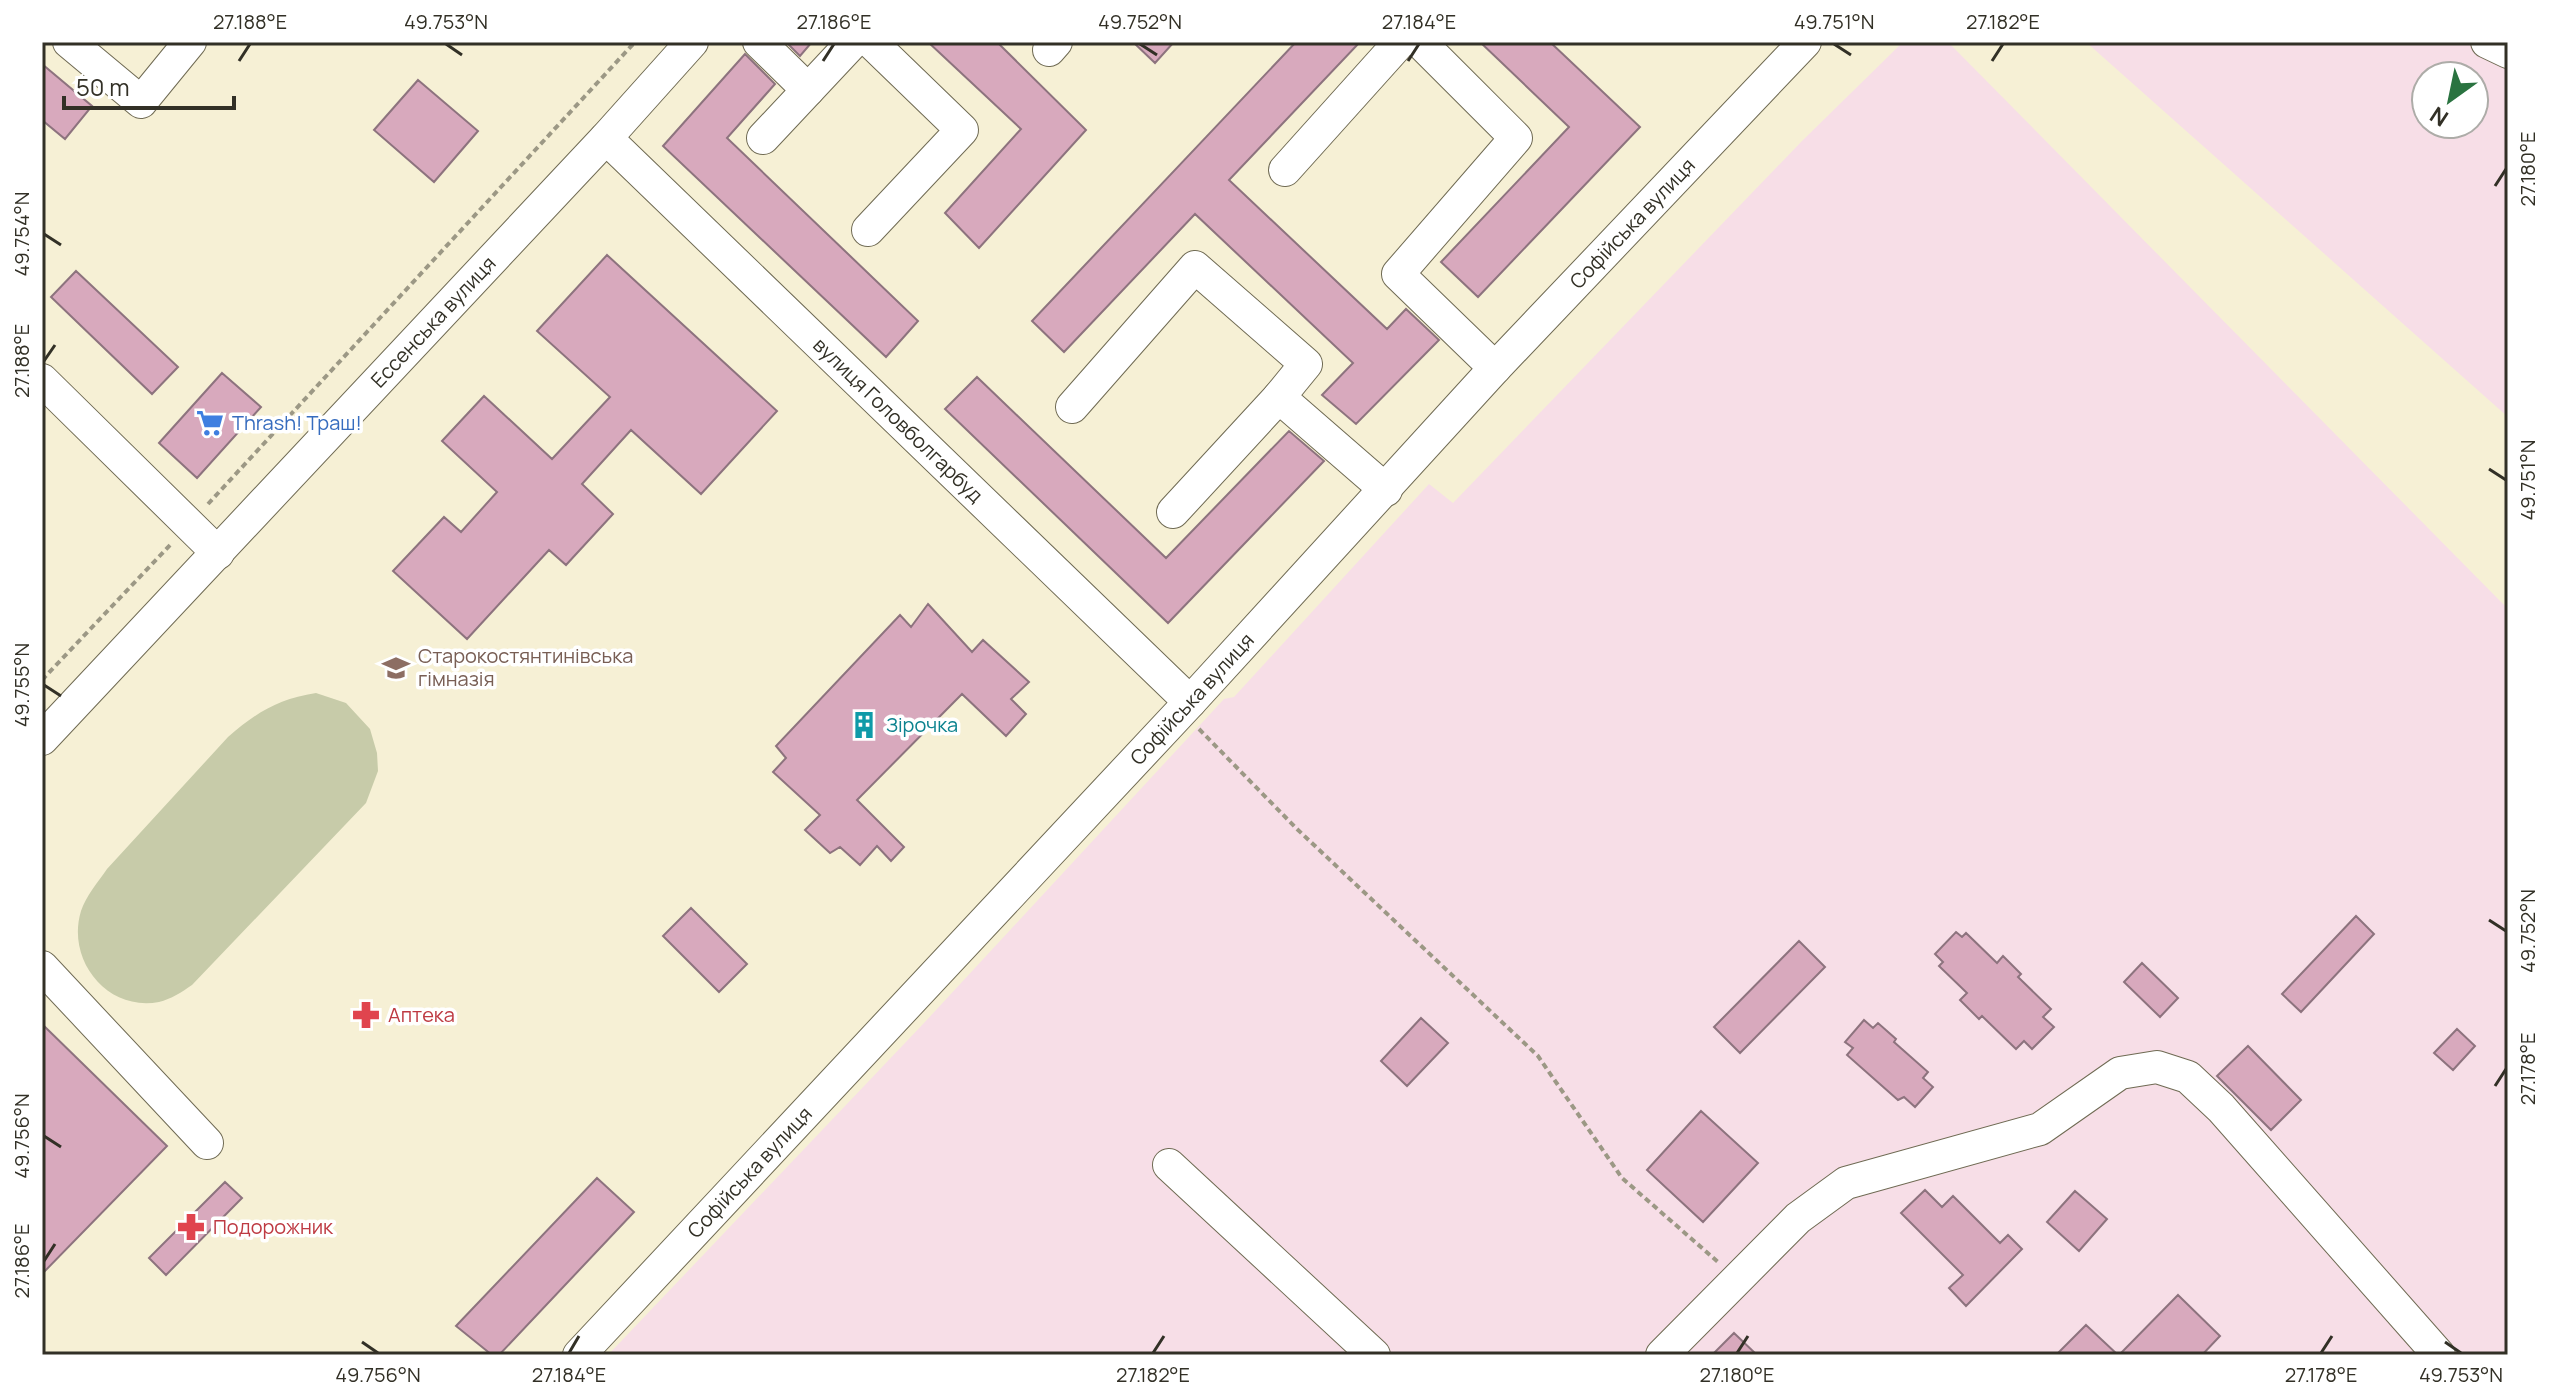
<svg xmlns="http://www.w3.org/2000/svg" width="2550" height="1397" font-family="Manrope,sans-serif">
	<rect width="100%" height="100%" fill="#f6f0d5"/>
	<path fill="#f7dee7" fill-rule="evenodd" d="M 1903,42 L 1948,42 L 2508,609 L 2508,1355 L 608,1355 L 924,1023 L 1224,699 L 1234,697 L 1429,484 L 1453,503 L 1802,141 Z
		M 2086,42 L 2508,42 L 2508,417 ZM 2426,76 L 2474,76 L 2474,124 L 2426,124 Z"/>
	<path fill="#c7cba9" d="M 316,693 L 346,703 L 370,729 L 377,753 L 378,771 L 366,803 L 192,985 C 182,992 171,999 159,1002 C 107,1012 66,960 81,911 C 86,896 98,882 107,869 L 228,737 C 257,712 278,699 316,693 Z"/>
	<path fill="#d8a9bd" stroke="#8d737e" stroke-width="2" d="M 786,42 L 812,42 L 800,56 Z
		M 928,42 L 997,42 L 1086,130 L 979,248 L 945,213 L 1021,129 Z
		M 1133,42 L 1174,42 L 1155,63 Z
		M 1296,42 L 1360,42 L 1229,180 L 1387,329 L 1406,309 L 1439,340 L 1356,424 L 1322,395 L 1353,363 L 1195,214 L 1064,352 L 1032,321 Z
		M 1480,42 L 1550,42 L 1640,127 L 1478,297 L 1441,262 L 1569,127 Z
		M 745,54 L 775,84 L 727,138 L 918,321 L 886,357 L 663,146 Z
		M 42,64 L 92,106 L 65,139 L 42,120 Z
		M 418,80 L 478,131 L 434,182 L 374,130 Z
		M 607,255 L 777,411 L 701,494 L 631,430 L 582,484 L 613,514 L 566,565 L 549,550 L 467,639 L 393,571 L 444,517 L 461,532 L 497,492 L 442,441 L 484,396 L 552,459 L 610,397 L 537,331 Z
		M 76,271 L 178,367 L 152,394 L 51,297 Z
		M 222,373 L 261,407 L 197,478 L 159,443 Z
		M 977,377 L 1166,558 L 1289,431 L 1324,461 L 1168,623 L 945,409 Z
		M 928,604 L 972,652 L 983,640 L 1029,682 L 1011,699 L 1026,714 L 1006,736 L 962,694 L 857,800 L 904,847 L 891,861 L 877,846 L 860,865 L 840,847 L 830,853 L 805,830 L 820,815 L 773,772 L 786,758 L 776,746 L 900,615 L 911,627 Z
		M 691,908 L 747,964 L 719,992 L 663,936 Z
		M 2356,916 L 2374,934 L 2301,1012 L 2282,994 Z
		M 1956,932 L 1962,937 L 1966,933 L 1997,963 L 2003,956 L 2021,974 L 2018,977 L 2051,1009 L 2043,1017 L 2054,1027 L 2032,1049 L 2024,1041 L 2016,1049 L 1982,1016 L 1979,1019 L 1960,1000 L 1967,993 L 1939,966 L 1943,962 L 1935,954 Z
		M 1799,941 L 1825,967 L 1740,1053 L 1714,1027 Z
		M 2142,963 L 2178,998 L 2160,1017 L 2124,982 Z
		M 1421,1018 L 1448,1043 L 1407,1086 L 1381,1061 Z
		M 1864,1020 L 1873,1028 L 1878,1023 L 1896,1039 L 1894,1042 L 1928,1072 L 1923,1078 L 1933,1087 L 1915,1107 L 1904,1097 L 1898,1100 L 1847,1055 L 1853,1048 L 1845,1042 Z
		M 42,1024 L 167,1146 L 42,1274 Z
		M 2457,1029 L 2475,1046 L 2453,1070 L 2434,1053 Z
		M 2248,1046 L 2301,1100 L 2271,1130 L 2217,1076 Z
		M 1701,1111 L 1758,1163 L 1703,1222 L 1647,1170 Z
		M 597,1178 L 634,1212 L 499,1355 L 492,1355 L 456,1326 Z
		M 225,1182 L 242,1198 L 166,1275 L 149,1258 Z
		M 1925,1190 L 1942,1207 L 1953,1196 L 2000,1243 L 2008,1235 L 2022,1249 L 1966,1306 L 1949,1288 L 1963,1275 L 1901,1213 Z
		M 2075,1191 L 2107,1219 L 2079,1251 L 2047,1222 Z
		M 2178,1295 L 2220,1336 L 2202,1355 L 2119,1355 Z
		M 2086,1325 L 2118,1355 L 2056,1355 Z
		M 1734,1333 L 1757,1355 L 1712,1355 Z"/>
	<g fill="none" stroke-linecap="round" stroke-linejoin="round">
		<g stroke="#6f6a53" stroke-width="34">
			<g id="minor">
				<path d="M 69,42 L 141,102 L 190,42"/>
				<path d="M 759,42 L 808,90"/>
				<path d="M 1420,42 L 1516,138 L 1398,274 L 1495,368"/>
				<path d="M 2487,42 L 2508,52"/>
				<path d="M 1049,50 L 1056,42"/>
				<path id="s1" d="M 606,138 L 1190,702"/>
				<path d="M 763,138 L 853,42"/>
				<path d="M 1285,170 L 1400,42"/>
				<path d="M 868,230 L 962,130 L 871,42"/>
				<path d="M 42,380 L 218,553"/>
				<path d="M 1072,407 L 1195,267 L 1306,364 L 1279,397 L 1386,490"/>
				<path d="M 1173,512 L 1279,397"/>
				<path id="s2" d="M 42,739 L 606,138 L 692,42"/>
				<path d="M 42,967 L 207,1143"/>
				<path d="M 1169,1165 L 1374,1355"/>
				<path id="s3" d="M 579,1355 L 1190,702 L 1495,368 L 1805,42"/>
				<path d="M 1662,1355 L 1798,1218 L 1846,1183 L 2040,1129 L 2120,1073 L 2157,1067 L 2188,1077 L 2221,1108 L 2439,1355"/>
			</g>
		</g>
		<path stroke="#9c9885" stroke-width="4" stroke-dasharray="6 4" stroke-linecap="butt" d="M 208,504 L 635,42
			M 42,680 L 172,543
			M 1199,729 L 1297,829 L 1538,1056 L 1622,1178 L 1718,1262"/>
		<use href="#minor" stroke="#fff" stroke-width="32"/>
	</g>
	<path fill="none" stroke="#323026" stroke-width="3" d="M 446,44 L 462,55M 1140,44 L 1157,55M 1834,44 L 1851,55M 239,61 L 250,44M 823,61 L 834,44M 1408,61 L 1419,44M 1992,61 L 2003,44M 2495,186 L 2506,169M 44,234 L 61,245M 44,361 L 55,345M 2489,469 L 2506,480M 44,685 L 61,696M 2489,920 L 2506,931M 2495,1086 L 2506,1069M 44,1136 L 61,1147M 44,1261 L 55,1244M 362,1342 L 378,1353M 2445,1342 L 2461,1353M 569,1353 L 579,1336M 1153,1353 L 1164,1336M 1737,1353 L 1748,1336M 2321,1353 L 2332,1336"/>
	<defs>
		<g id="supermarket-bare" transform="scale(2.16)"><path d="M-6-5.5h2.5l.6 2H6L4.5 2H-2.5L-4.4-4H-6ZM-1.5 3.2a1.3 1.3 0 1 0 .1 0ZM3 3.2a1.3 1.3 0 1 0 .1 0Z" fill="#3f7fe0" stroke="#fff" stroke-width="2.5" paint-order="stroke"/></g>
		<g id="school-bare" transform="scale(2.16)"><path d="M0-5L7-2L0 1L-7-2ZM-4 1L0 2.5L4 1V4Q0 6-4 4Z" fill="#8d6e63" stroke="#fff" stroke-width="2.5" paint-order="stroke"/></g>
		<g id="building-bare" transform="scale(2.16)"><path d="M-4-6H4V6H1V3H-1V6H-4ZM-2.5-4.3h1.7v1.8h-1.7ZM.8-4.3h1.7v1.8H.8ZM-2.5-1h1.7V.8h-1.7ZM.8-1h1.7V.8H.8Z" fill="#0f9aa8" stroke="#fff" stroke-width="2.5" paint-order="stroke"/></g>
		<g id="pharmacy-bare" transform="scale(2.16)"><path d="M-2-6h4v4h4v4h-4v4h-4v-4h-4v-4h4Z" fill="#e0444e" stroke="#fff" stroke-width="2.5" paint-order="stroke"/></g>
	</defs>
	<g fill-rule="evenodd">
		<use href="#supermarket-bare" x="210" y="423"/>
		<use href="#school-bare" x="396" y="668"/>
		<use href="#building-bare" x="864" y="725"/>
		<use href="#pharmacy-bare" x="366" y="1015"/>
		<use href="#pharmacy-bare" x="191" y="1227"/>
	</g>
	<g text-anchor="middle" stroke-width="7" stroke-linejoin="round" paint-order="stroke">
		<g font-size="20" fill="#323026" stroke="#fff">
			<text dy="7" stroke="none"><textPath href="#s3" startOffset="1546">Софійська вулиця</textPath></text>
			<text dy="7" stroke="none"><textPath href="#s2" startOffset="572">Ессенська вулиця</textPath></text>
			<text dy="7" stroke="none"><textPath href="#s1" startOffset="406">вулиця Головболгарбуд</textPath></text>
			<text dy="7" stroke="none"><textPath href="#s3" startOffset="898">Софійська вулиця</textPath></text>
			<text dy="7" stroke="none"><textPath href="#s3" startOffset="250">Софійська вулиця</textPath></text>
		</g>
		<g font-size="20" fill="#366cbe" stroke="#fff" text-anchor="start">
			<text x="232" y="430">Thrash! Траш!</text>
		</g>
		<g font-size="20" fill="#785e54" stroke="#fff" text-anchor="start">
			<text x="418" y="663">Старокостянтинівська<tspan x="418" dy="23">гімназія</tspan></text>
		</g>
		<g font-size="20" fill="#0d838f" stroke="#fff" text-anchor="start">
			<text x="886" y="732">Зірочка</text>
		</g>
		<g font-size="20" fill="#be3a42" stroke="#fff" text-anchor="start">
			<text x="388" y="1022">Аптека</text>
			<text x="213" y="1234">Подорожник</text>
		</g>
	</g>
	<rect width="2550" height="1397" fill="none" stroke="#ffffff" stroke-width="88"/>
	<g transform="translate(2450 100) rotate(213)"><circle r="38" fill="#ffffff" stroke="#adaca8" stroke-width="2"/>
	<path d="M0-6L14 30L0 20L-14 30Z" fill="#2a7340"/>
	<text y="-12" font-size="22" font-weight="bold" text-anchor="middle" fill="#323026">N</text>
	</g>
	<path d="M64 96v12h170v-12" fill="none" stroke="#323026" stroke-width="4"/>
	<text x="76" y="96" font-size="24" fill="#323026" stroke="#ffffff" stroke-width="6" paint-order="stroke">50 m</text>
	<rect x="44" y="44" width="2462" height="1309" fill="none" stroke="#323026" stroke-width="3"/>
	<g font-size="20" text-anchor="middle" fill="#323026">
		<text x="250" y="29">27.188°E</text>
		<text x="446" y="29">49.753°N</text>
		<text x="834" y="29">27.186°E</text>
		<text x="1140" y="29">49.752°N</text>
		<text x="1419" y="29">27.184°E</text>
		<text x="1834" y="29">49.751°N</text>
		<text x="2003" y="29">27.182°E</text>
		<text transform="translate(2528 169) rotate(-90)" y="7">27.180°E</text>
		<text transform="translate(22 234) rotate(-90)" y="7">49.754°N</text>
		<text transform="translate(22 361) rotate(-90)" y="7">27.188°E</text>
		<text transform="translate(2528 480) rotate(-90)" y="7">49.751°N</text>
		<text transform="translate(22 685) rotate(-90)" y="7">49.755°N</text>
		<text transform="translate(2528 931) rotate(-90)" y="7">49.752°N</text>
		<text transform="translate(2528 1069) rotate(-90)" y="7">27.178°E</text>
		<text transform="translate(22 1136) rotate(-90)" y="7">49.756°N</text>
		<text transform="translate(22 1261) rotate(-90)" y="7">27.186°E</text>
		<text x="378" y="1382">49.756°N</text>
		<text x="569" y="1382">27.184°E</text>
		<text x="1153" y="1382">27.182°E</text>
		<text x="1737" y="1382">27.180°E</text>
		<text x="2321" y="1382">27.178°E</text>
		<text x="2461" y="1382">49.753°N</text>
	</g>
</svg>
